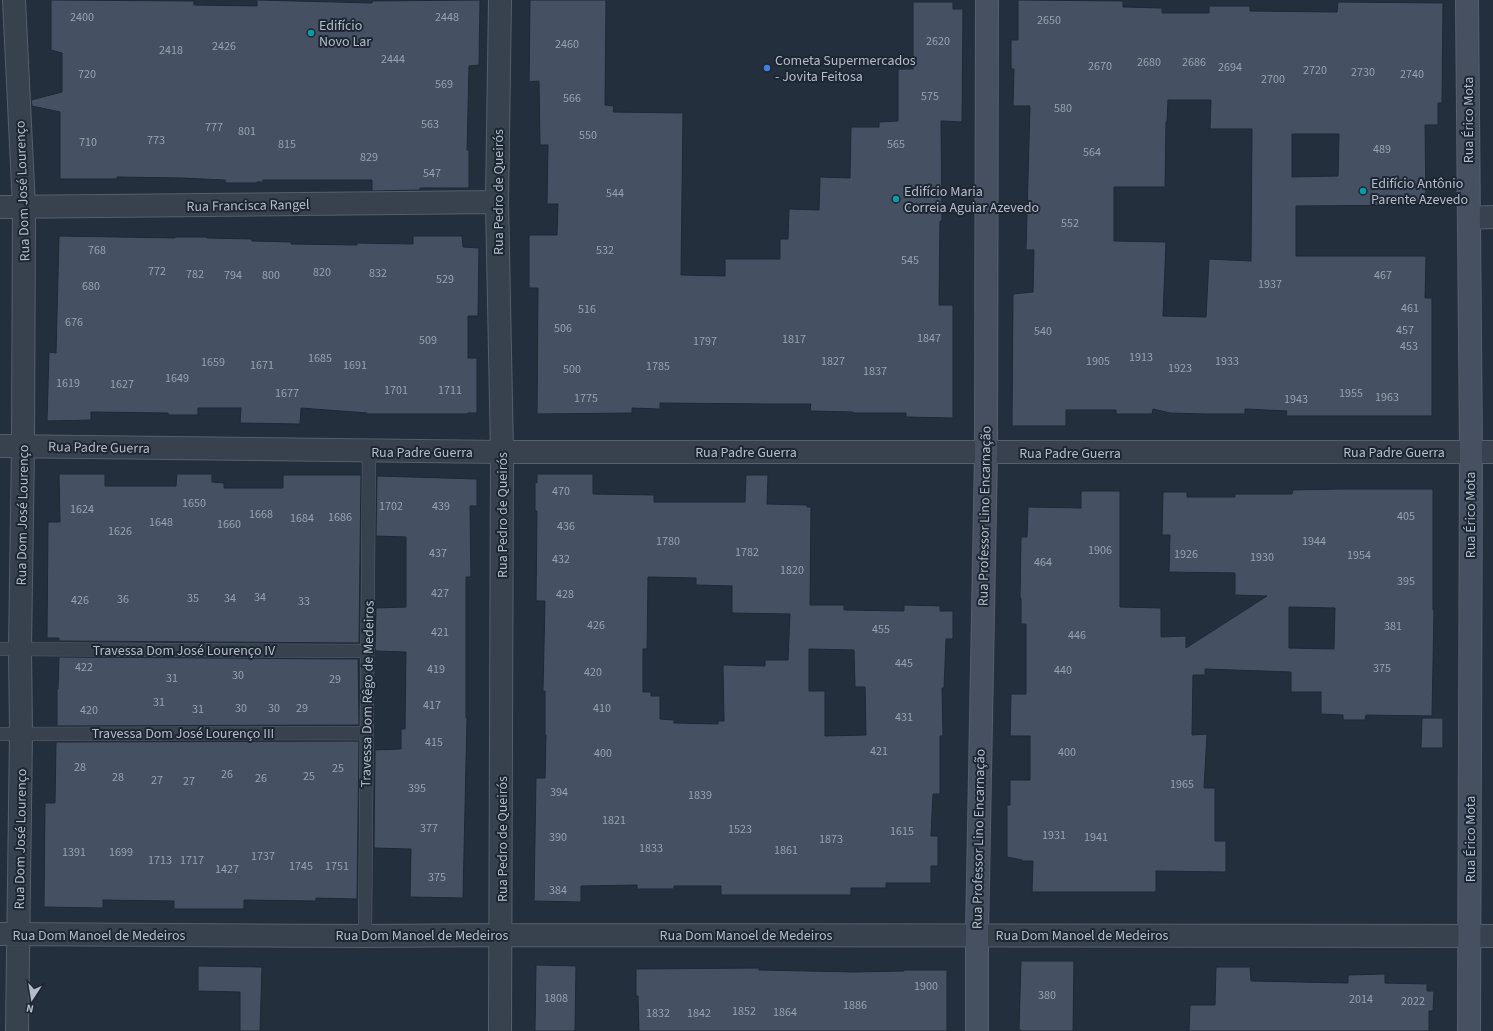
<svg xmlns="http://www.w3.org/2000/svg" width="1493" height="1031" font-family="'Source Sans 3',sans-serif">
	<rect width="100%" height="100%" fill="#242f3e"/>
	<path fill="#455162" stroke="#1f2835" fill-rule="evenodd" d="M 51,0 L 194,1 L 194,5 L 257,6 L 257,0 L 372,3 L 372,1 L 480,0 L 479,65 L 469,66 L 467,150 L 469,150 L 469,188 L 420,188 L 420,190 L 372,191 L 372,180 L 263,180 L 263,182 L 257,182 L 257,183 L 226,183 L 225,180 L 182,178 L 117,177 L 117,179 L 60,179 L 60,112 L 32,106 L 31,100 L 62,92 L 62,53 L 51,50 Z
		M 530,0 L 606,0 L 605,105 L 614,106 L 613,112 L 683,113 L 681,275 L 725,276 L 725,259 L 780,259 L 780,239 L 788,239 L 789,209 L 819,210 L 820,177 L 850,178 L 851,127 L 879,127 L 879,122 L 898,121 L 898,69 L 913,69 L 913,2 L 953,2 L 953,9 L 963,9 L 962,122 L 941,121 L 942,221 L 940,221 L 939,305 L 953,305 L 953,418 L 906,417 L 906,413 L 853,413 L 853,412 L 810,411 L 811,404 L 768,404 L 660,403 L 660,409 L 632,408 L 632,413 L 537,414 L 538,288 L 529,288 L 529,235 L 557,235 L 558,204 L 547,204 L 548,145 L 540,145 L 539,81 L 529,82 Z
		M 1018,0 L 1123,1 L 1123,7 L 1162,8 L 1162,13 L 1209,13 L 1209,6 L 1250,6 L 1250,11 L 1337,12 L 1338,2 L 1443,3 L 1442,103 L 1438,103 L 1438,125 L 1425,125 L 1426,205 L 1296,206 L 1296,256 L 1426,256 L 1425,298 L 1432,298 L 1432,416 L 1286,416 L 1287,411 L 1245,409 L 1245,414 L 1205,414 L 1170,413 L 1153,409 L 1152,414 L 1116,414 L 1116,410 L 1066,410 L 1066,426 L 1012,426 L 1013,294 L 1033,292 L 1034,250 L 1026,250 L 1030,106 L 1013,106 L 1014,69 L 1011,69 L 1011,40 L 1018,40 ZM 1168,100 L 1211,100 L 1210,129 L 1252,129 L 1251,261 L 1209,259 L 1206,317 L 1163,316 L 1166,242 L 1114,241 L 1114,187 L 1165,187 L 1166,122 L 1167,122 ZM 1292,134 L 1339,134 L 1338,176 L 1292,177 Z
		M 59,236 L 175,238 L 175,237 L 207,237 L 207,238 L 252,239 L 252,241 L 291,242 L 291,244 L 357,245 L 357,243 L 413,244 L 413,236 L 462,236 L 463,247 L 479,248 L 478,316 L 468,316 L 468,358 L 477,358 L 477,413 L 468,413 L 467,414 L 367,414 L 367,413 L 301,408 L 300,424 L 240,423 L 241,408 L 198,408 L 198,415 L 168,415 L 168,413 L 91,412 L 91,420 L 47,421 L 49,352 L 56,353 Z
		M 59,474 L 105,474 L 105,486 L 176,486 L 177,474 L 212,474 L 212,482 L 224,483 L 224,488 L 283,488 L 283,475 L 361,475 L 359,643 L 59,641 L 59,638 L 47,638 L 48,522 L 60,522 Z
		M 537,474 L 593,474 L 593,494 L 654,495 L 654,502 L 745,502 L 746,475 L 768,475 L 767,504 L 807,505 L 807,507 L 811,507 L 810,605 L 844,605 L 844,610 L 904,611 L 904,605 L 940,606 L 940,611 L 953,611 L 953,639 L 946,639 L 944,688 L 942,688 L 943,736 L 940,736 L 940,794 L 933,794 L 931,836 L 938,836 L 938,866 L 931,866 L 931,883 L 886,883 L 886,888 L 851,888 L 851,895 L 721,895 L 721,886 L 674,886 L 674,889 L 637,889 L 637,885 L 581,886 L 581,902 L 534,901 L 536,778 L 545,778 L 546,735 L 545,735 L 545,691 L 543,691 L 545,601 L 536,601 L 537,511 L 535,511 L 535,482 L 537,483 ZM 648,577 L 696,578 L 696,585 L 732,586 L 732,613 L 790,614 L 788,660 L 765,660 L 765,666 L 723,665 L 724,721 L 718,721 L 718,724 L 674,723 L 674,720 L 660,719 L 660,696 L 651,696 L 651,692 L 643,692 L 643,649 L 647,649 ZM 809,649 L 854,650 L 855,687 L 865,687 L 866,735 L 825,736 L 825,691 L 809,691 Z
		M 377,476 L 477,479 L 477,506 L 470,506 L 471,577 L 466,577 L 466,718 L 467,718 L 463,898 L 410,897 L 411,849 L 374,848 L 375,750 L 401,749 L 401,729 L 405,729 L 406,652 L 376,651 L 375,648 L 376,608 L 406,607 L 406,537 L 376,536 Z
		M 1339,489 L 1433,489 L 1433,610 L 1434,610 L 1432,716 L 1366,715 L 1365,720 L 1343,720 L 1343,715 L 1321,714 L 1321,692 L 1291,692 L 1291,672 L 1205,669 L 1205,675 L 1193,675 L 1192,735 L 1207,734 L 1204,788 L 1215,788 L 1215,841 L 1226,841 L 1226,872 L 1156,871 L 1156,892 L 1032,892 L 1033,861 L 1022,861 L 1022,860 L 1007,857 L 1007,805 L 1010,805 L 1010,780 L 1030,780 L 1030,736 L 1010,736 L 1011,694 L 1026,694 L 1026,624 L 1021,624 L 1021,598 L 1020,598 L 1021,537 L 1027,537 L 1028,507 L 1081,508 L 1081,491 L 1120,491 L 1120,607 L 1161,608 L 1161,637 L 1186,636 L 1186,648 L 1267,596 L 1235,595 L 1235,573 L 1169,572 L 1170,535 L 1162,535 L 1163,492 L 1187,492 L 1187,497 L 1235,497 L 1235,494 L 1292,494 L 1293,490 ZM 1289,607 L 1335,608 L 1334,649 L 1289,648 Z
		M 59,657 L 358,659 L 359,725 L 57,726 L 57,689 L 58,689 Z
		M 1422,718 L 1443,718 L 1443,748 L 1421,748 Z
		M 359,741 L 357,899 L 316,898 L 316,901 L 244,900 L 244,909 L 174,909 L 174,901 L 103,900 L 103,908 L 44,907 L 45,803 L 55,803 L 56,742 Z
		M 1021,961 L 1074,961 L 1073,1031 L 1021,1031 L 1021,1030 L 1019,1030 Z
		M 536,965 L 576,966 L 575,1031 L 535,1031 Z
		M 198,966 L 262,967 L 260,1031 L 240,1031 L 240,992 L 198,991 Z
		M 1216,967 L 1250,967 L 1251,981 L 1348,983 L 1348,975 L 1385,974 L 1385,983 L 1427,984 L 1427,991 L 1434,991 L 1433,1011 L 1429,1011 L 1429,1031 L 1189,1031 L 1190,1005 L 1215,1005 Z
		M 759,968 L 759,970 L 853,972 L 904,971 L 904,970 L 947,970 L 947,1031 L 639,1031 L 638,996 L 636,996 L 636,969 Z"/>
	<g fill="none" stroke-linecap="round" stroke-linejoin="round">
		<g stroke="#565f6c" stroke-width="14">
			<path id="lane" d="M 0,649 L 368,651
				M 0,734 L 366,733
				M 365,936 L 369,451"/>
		</g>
		<g stroke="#565f6c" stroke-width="24">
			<path id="street" d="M 14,0 L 24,207 L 23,446 L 20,649 L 21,733 L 17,1031
				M 500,0 L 497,202 L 502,452 L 500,1031
				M 0,207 L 497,202
				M 1469,218 L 1493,217
				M 0,446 L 502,452 L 1493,452
				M 0,934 L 365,936 L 501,935 L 1493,936"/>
		</g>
		<g stroke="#565f6c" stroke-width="24">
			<path id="secondary" d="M 1467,0 L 1471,452 L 1469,1031
				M 977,1031 L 977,935 L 986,453 L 987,0"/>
		</g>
		<use href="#lane" stroke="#38414e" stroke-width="13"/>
		<use href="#street" stroke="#38414e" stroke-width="22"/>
		<use href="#secondary" stroke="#465061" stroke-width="22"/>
	</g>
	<g fill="#0f9aa8" stroke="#1d2633" stroke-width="1.5">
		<circle cx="311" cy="33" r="4"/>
		<circle cx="1363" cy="191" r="4"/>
		<circle cx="896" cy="199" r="4"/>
	</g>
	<circle fill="#3f7fe0" stroke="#1d2633" stroke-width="1.5" cx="767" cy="68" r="4"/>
	<g text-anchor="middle" stroke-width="4" stroke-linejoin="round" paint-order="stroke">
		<g font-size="12" fill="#98a1af">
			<text x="82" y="21">2400</text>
			<text x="447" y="21">2448</text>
			<text x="1049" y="24">2650</text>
			<text x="938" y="45">2620</text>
			<text x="567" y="48">2460</text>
			<text x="224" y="50">2426</text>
			<text x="171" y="54">2418</text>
			<text x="393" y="63">2444</text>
			<text x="1149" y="66">2680</text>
			<text x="1194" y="66">2686</text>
			<text x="1100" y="70">2670</text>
			<text x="1230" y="71">2694</text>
			<text x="1315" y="74">2720</text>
			<text x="1363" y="76">2730</text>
			<text x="87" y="78">720</text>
			<text x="1412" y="78">2740</text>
			<text x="1273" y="83">2700</text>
			<text x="444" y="88">569</text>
			<text x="930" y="100">575</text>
			<text x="572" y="102">566</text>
			<text x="1063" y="112">580</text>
			<text x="430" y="128">563</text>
			<text x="214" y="131">777</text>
			<text x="247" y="135">801</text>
			<text x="588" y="139">550</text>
			<text x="156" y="144">773</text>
			<text x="88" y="146">710</text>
			<text x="287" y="148">815</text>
			<text x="896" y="148">565</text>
			<text x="1382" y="153">489</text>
			<text x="1092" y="156">564</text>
			<text x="369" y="161">829</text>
			<text x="432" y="177">547</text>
			<text x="615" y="197">544</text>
			<text x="1070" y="227">552</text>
			<text x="97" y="254">768</text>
			<text x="605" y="254">532</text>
			<text x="910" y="264">545</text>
			<text x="157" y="275">772</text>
			<text x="322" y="276">820</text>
			<text x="378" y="277">832</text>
			<text x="195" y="278">782</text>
			<text x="233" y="279">794</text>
			<text x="271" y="279">800</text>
			<text x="1383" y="279">467</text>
			<text x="445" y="283">529</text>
			<text x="1270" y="288">1937</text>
			<text x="91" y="290">680</text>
			<text x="1410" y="312">461</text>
			<text x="587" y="313">516</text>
			<text x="74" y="326">676</text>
			<text x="563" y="332">506</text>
			<text x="1405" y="334">457</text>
			<text x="1043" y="335">540</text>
			<text x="929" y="342">1847</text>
			<text x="794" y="343">1817</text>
			<text x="428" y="344">509</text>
			<text x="705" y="345">1797</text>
			<text x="1409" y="350">453</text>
			<text x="1141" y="361">1913</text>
			<text x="320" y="362">1685</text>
			<text x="833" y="365">1827</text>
			<text x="1098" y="365">1905</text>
			<text x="1227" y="365">1933</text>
			<text x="213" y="366">1659</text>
			<text x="262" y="369">1671</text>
			<text x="355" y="369">1691</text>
			<text x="658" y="370">1785</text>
			<text x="1180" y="372">1923</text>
			<text x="572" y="373">500</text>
			<text x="875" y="375">1837</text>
			<text x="177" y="382">1649</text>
			<text x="68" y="387">1619</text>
			<text x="122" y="388">1627</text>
			<text x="396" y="394">1701</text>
			<text x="450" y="394">1711</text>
			<text x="287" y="397">1677</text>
			<text x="1351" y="397">1955</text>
			<text x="1387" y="401">1963</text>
			<text x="586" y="402">1775</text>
			<text x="1296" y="403">1943</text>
			<text x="561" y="495">470</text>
			<text x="194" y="507">1650</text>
			<text x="391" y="510">1702</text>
			<text x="441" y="510">439</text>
			<text x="82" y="513">1624</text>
			<text x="261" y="518">1668</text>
			<text x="1406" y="520">405</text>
			<text x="340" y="521">1686</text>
			<text x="302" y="522">1684</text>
			<text x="161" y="526">1648</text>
			<text x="229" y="528">1660</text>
			<text x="566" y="530">436</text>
			<text x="120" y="535">1626</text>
			<text x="668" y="545">1780</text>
			<text x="1314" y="545">1944</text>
			<text x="1100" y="554">1906</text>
			<text x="747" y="556">1782</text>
			<text x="438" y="557">437</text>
			<text x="1186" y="558">1926</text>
			<text x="1359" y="559">1954</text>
			<text x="1262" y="561">1930</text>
			<text x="561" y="563">432</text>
			<text x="1043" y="566">464</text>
			<text x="792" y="574">1820</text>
			<text x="1406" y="585">395</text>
			<text x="440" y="597">427</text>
			<text x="565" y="598">428</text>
			<text x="260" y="601">34</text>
			<text x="193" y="602">35</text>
			<text x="230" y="602">34</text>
			<text x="123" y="603">36</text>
			<text x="80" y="604">426</text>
			<text x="304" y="605">33</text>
			<text x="596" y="629">426</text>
			<text x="1393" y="630">381</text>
			<text x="881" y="633">455</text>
			<text x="440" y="636">421</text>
			<text x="1077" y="639">446</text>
			<text x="904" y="667">445</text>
			<text x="84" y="671">422</text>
			<text x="1382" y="672">375</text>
			<text x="436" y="673">419</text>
			<text x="1063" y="674">440</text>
			<text x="593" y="676">420</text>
			<text x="238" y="679">30</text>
			<text x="172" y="682">31</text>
			<text x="335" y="683">29</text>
			<text x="159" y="706">31</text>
			<text x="432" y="709">417</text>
			<text x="241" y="712">30</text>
			<text x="274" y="712">30</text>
			<text x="302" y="712">29</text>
			<text x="602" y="712">410</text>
			<text x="198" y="713">31</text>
			<text x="89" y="714">420</text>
			<text x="904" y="721">431</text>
			<text x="434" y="746">415</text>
			<text x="879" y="755">421</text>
			<text x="1067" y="756">400</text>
			<text x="603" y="757">400</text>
			<text x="80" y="771">28</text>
			<text x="338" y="772">25</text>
			<text x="227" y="778">26</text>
			<text x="309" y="780">25</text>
			<text x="118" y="781">28</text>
			<text x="261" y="782">26</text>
			<text x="157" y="784">27</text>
			<text x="189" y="785">27</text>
			<text x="1182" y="788">1965</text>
			<text x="417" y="792">395</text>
			<text x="559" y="796">394</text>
			<text x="700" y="799">1839</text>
			<text x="614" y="824">1821</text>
			<text x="429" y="832">377</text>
			<text x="740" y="833">1523</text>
			<text x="902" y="835">1615</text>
			<text x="1054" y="839">1931</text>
			<text x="558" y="841">390</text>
			<text x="1096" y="841">1941</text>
			<text x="831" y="843">1873</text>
			<text x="651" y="852">1833</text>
			<text x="786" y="854">1861</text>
			<text x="74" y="856">1391</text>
			<text x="121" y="856">1699</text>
			<text x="263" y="860">1737</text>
			<text x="160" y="864">1713</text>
			<text x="192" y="864">1717</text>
			<text x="301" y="870">1745</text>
			<text x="337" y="870">1751</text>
			<text x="227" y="873">1427</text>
			<text x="437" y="881">375</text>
			<text x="558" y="894">384</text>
			<text x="926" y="990">1900</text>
			<text x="1047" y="999">380</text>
			<text x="556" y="1002">1808</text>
			<text x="1361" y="1003">2014</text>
			<text x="1413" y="1005">2022</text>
			<text x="855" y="1009">1886</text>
			<text x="744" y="1015">1852</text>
			<text x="785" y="1016">1864</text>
			<text x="658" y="1017">1832</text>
			<text x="699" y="1017">1842</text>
		</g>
		<g font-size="14" fill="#b4bcc9" stroke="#1d2633" text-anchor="start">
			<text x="319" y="30">Edifício<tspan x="319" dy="16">Novo Lar</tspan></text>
			<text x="775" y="65">Cometa Supermercados<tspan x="775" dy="16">- Jovita Feitosa</tspan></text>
			<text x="1371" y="188">Edifício Antônio<tspan x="1371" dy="16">Parente Azevedo</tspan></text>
			<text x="904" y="196">Edifício Maria<tspan x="904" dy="16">Correia Aguiar Azevedo</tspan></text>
		</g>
		<g font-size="14" fill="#b4bcc9" stroke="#1d2633">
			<text transform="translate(1468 120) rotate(-90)" y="5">Rua Érico Mota</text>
			<text transform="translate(22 191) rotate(-92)" y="5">Rua Dom José Lourenço</text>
			<text transform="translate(498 192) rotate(-90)" y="5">Rua Pedro de Queirós</text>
			<text transform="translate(248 205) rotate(-1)" y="5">Rua Francisca Rangel</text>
			<text transform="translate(99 447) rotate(1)" y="5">Rua Padre Guerra</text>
			<text x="422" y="457">Rua Padre Guerra</text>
			<text x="746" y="457">Rua Padre Guerra</text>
			<text x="1394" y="457">Rua Padre Guerra</text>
			<text x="1070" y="458">Rua Padre Guerra</text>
			<text transform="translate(22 515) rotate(-89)" y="5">Rua Dom José Lourenço</text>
			<text transform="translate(502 515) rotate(-90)" y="5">Rua Pedro de Queirós</text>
			<text transform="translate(1470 515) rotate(-90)" y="5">Rua Érico Mota</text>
			<text transform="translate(984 516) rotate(-89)" y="5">Rua Professor Lino Encarnação</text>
			<text x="184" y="655">Travessa Dom José Lourenço IV</text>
			<text transform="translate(367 694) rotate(-89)" y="5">Travessa Dom Rêgo de Medeiros</text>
			<text x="183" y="738">Travessa Dom José Lourenço III</text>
			<text transform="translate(20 839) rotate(-89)" y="5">Rua Dom José Lourenço</text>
			<text transform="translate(502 839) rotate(-90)" y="5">Rua Pedro de Queirós</text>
			<text transform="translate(978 839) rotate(-89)" y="5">Rua Professor Lino Encarnação</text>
			<text transform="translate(1470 839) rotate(-90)" y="5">Rua Érico Mota</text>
			<text x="99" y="940">Rua Dom Manoel de Medeiros</text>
			<text x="422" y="940">Rua Dom Manoel de Medeiros</text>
			<text x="746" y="940">Rua Dom Manoel de Medeiros</text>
			<text x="1082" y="940">Rua Dom Manoel de Medeiros</text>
		</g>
	</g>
	<g transform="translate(32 999) rotate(192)" stroke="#1d2633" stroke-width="3" paint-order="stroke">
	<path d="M0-3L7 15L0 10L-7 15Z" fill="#b4bcc9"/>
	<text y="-6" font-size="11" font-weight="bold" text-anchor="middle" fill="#b4bcc9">N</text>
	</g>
</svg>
